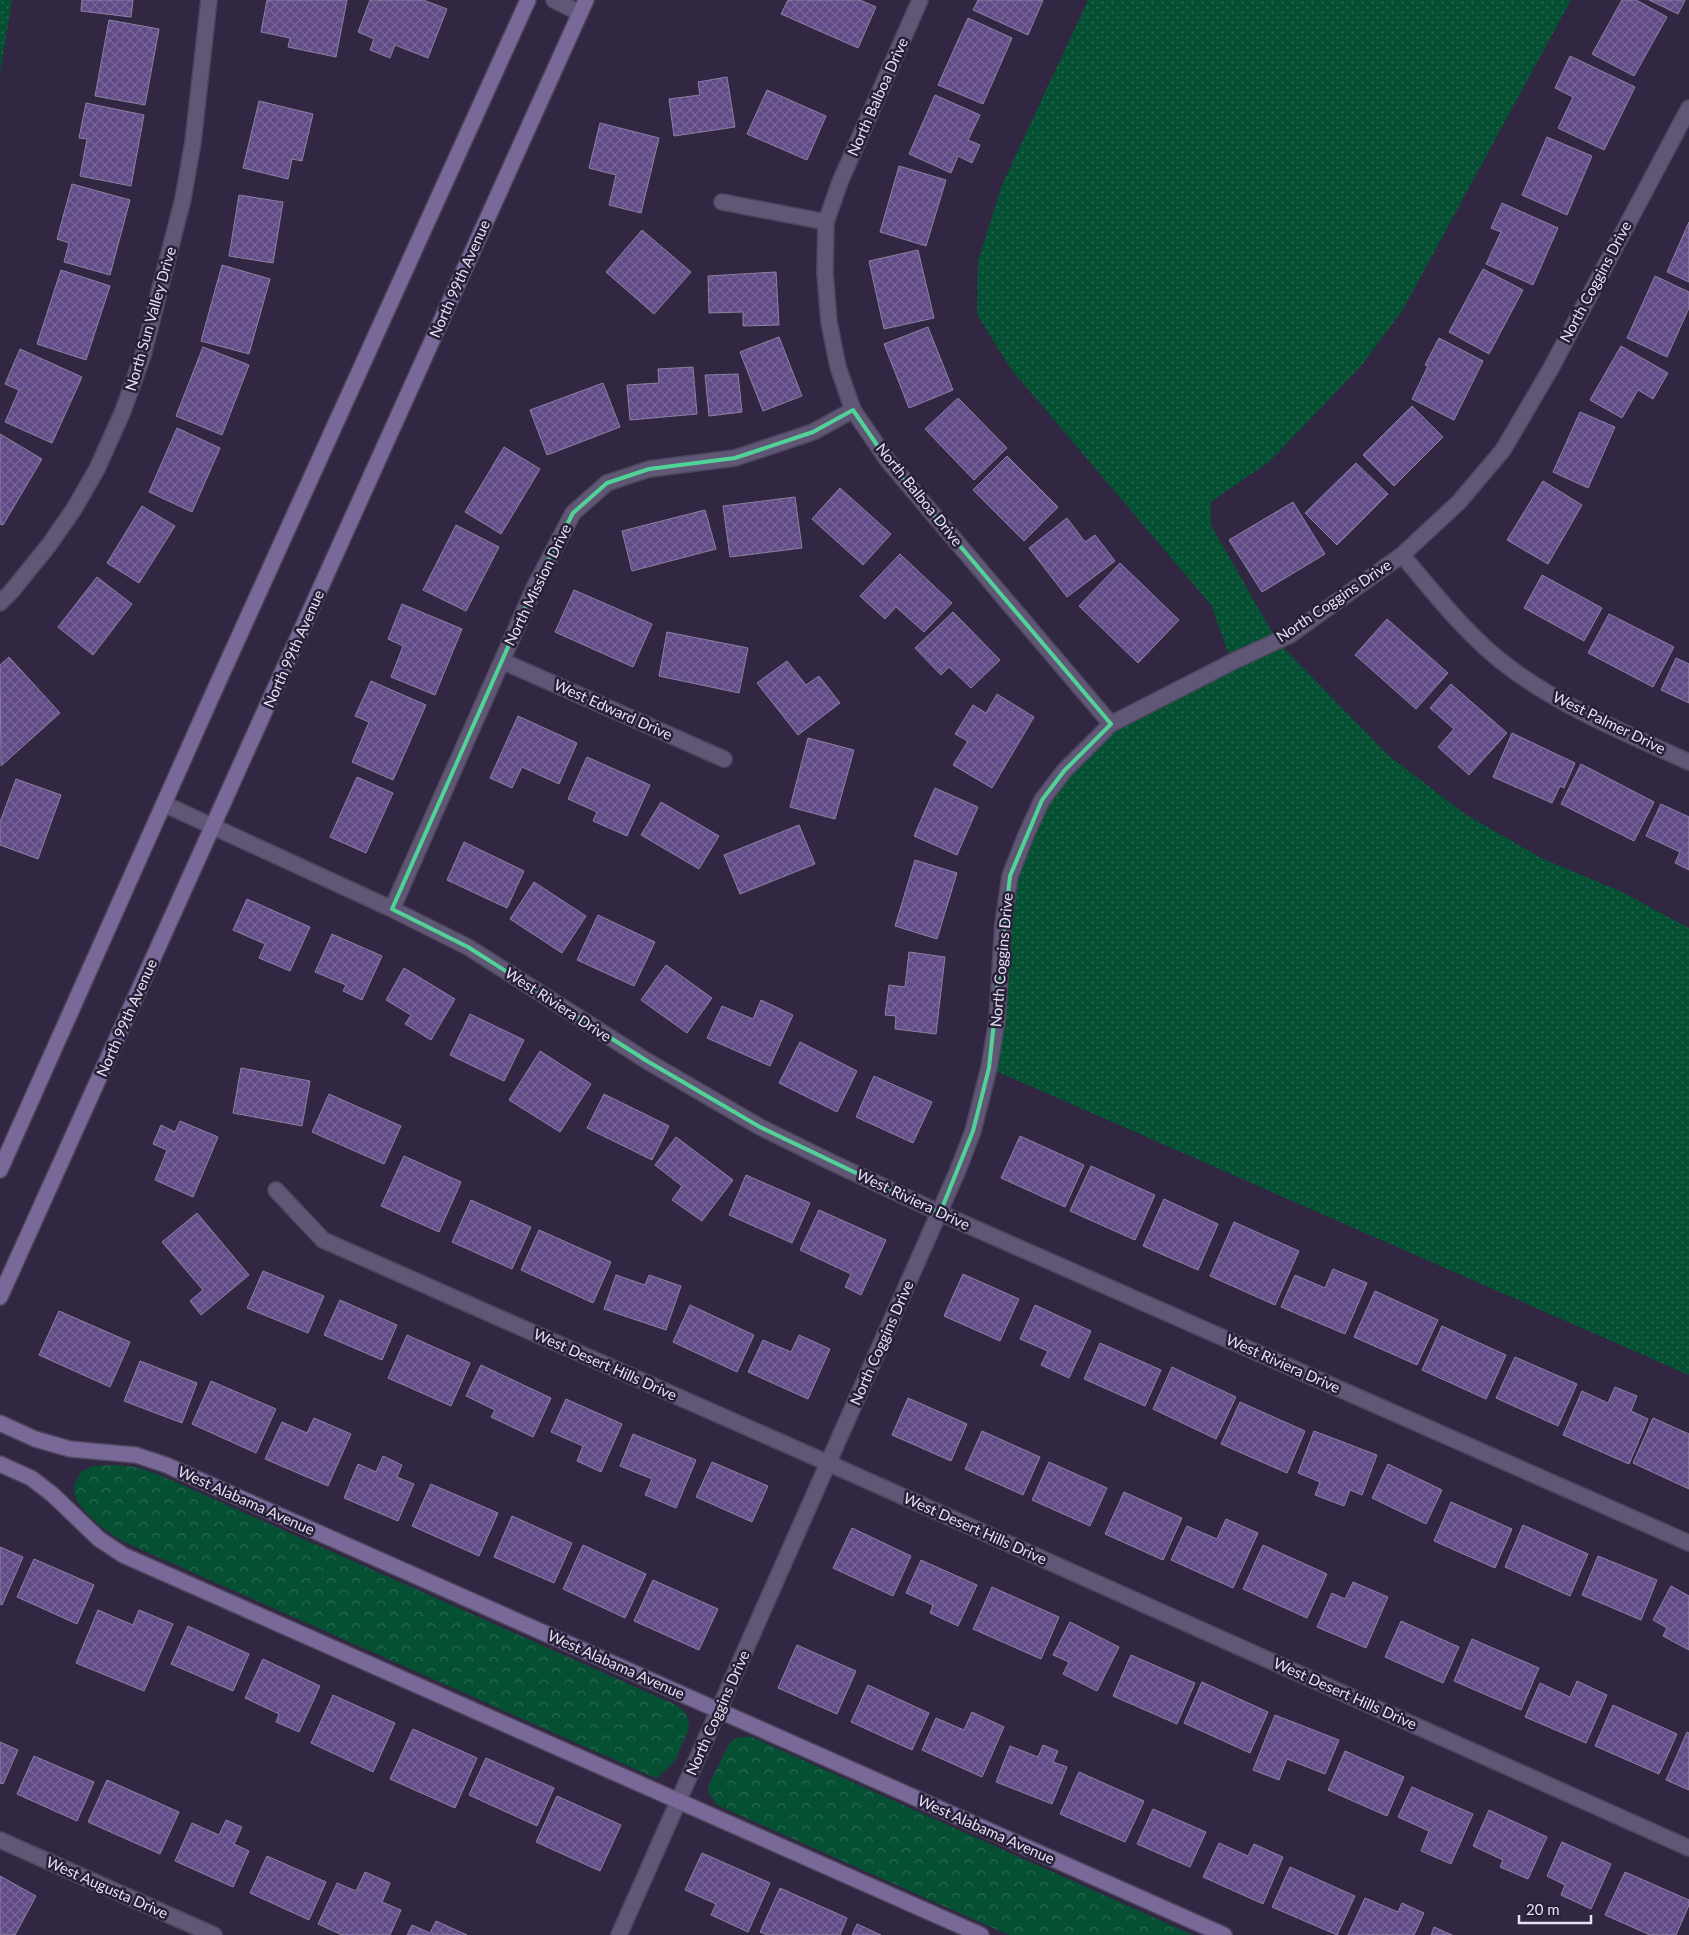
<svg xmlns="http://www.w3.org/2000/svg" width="1689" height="1935" font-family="Lato,sans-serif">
	<defs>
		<pattern id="grass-dots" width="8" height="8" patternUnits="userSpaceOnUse" patternTransform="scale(1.25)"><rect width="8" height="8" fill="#055033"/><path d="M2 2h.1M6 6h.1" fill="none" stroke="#296951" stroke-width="1.8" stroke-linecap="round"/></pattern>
		<pattern id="park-crowns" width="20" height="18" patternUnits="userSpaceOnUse" patternTransform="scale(1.25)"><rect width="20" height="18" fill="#055033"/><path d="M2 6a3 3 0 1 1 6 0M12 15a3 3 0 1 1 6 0" fill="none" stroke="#296951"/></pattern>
		<pattern id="building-cross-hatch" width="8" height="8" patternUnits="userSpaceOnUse" patternTransform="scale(1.25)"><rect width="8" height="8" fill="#614b87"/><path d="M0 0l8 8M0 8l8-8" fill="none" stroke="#786598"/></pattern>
	</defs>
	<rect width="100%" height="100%" fill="#312743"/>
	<path fill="url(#grass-dots)" d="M 0,0 L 12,0 L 0,73 Z
		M 1088,0 L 1571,0 L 1402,311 L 1361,366 L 1270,461 L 1211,502 L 1211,525 L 1277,641 L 1388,755 L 1465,814 L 1543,859 L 1620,891 L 1689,928 L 1689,1375 L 989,1068 L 1010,876 L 1042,800 L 1111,724 L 1232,662 L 1211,605 L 1011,369 L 977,315 L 978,261 L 1002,185 Z"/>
	<path fill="url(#park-crowns)" d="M 114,1465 L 137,1467 L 162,1476 L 678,1706 L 687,1715 L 689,1724 L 688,1730 L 675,1761 L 657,1778 L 651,1776 L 120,1540 C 107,1532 75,1507 74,1491 C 74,1484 78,1478 81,1472 L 93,1466 Z
		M 742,1737 L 752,1737 L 1193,1935 L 1010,1935 L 993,1928 L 717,1805 L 709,1794 L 708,1787 L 729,1744 L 734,1739 Z"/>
	<path fill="url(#building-cross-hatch)" stroke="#8b81a1" d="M 82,0 L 133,0 L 131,17 L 81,11 Z
		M 267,0 L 347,0 L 336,57 L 288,47 L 290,38 L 261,32 Z
		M 370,0 L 423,0 L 447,9 L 428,58 L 395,45 L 390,58 L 370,50 L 374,39 L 358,32 Z
		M 788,0 L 860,0 L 876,7 L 858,48 L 781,14 Z
		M 978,0 L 1043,0 L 1028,35 L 973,10 Z
		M 1622,0 L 1636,0 L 1667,17 L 1634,76 L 1592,54 Z
		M 1649,0 L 1685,0 L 1678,14 Z
		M 968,18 L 1012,38 L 983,104 L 938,85 Z
		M 109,20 L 159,29 L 145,105 L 95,96 Z
		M 1570,56 L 1635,87 L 1604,150 L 1558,128 L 1573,97 L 1555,88 Z
		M 727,77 L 735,127 L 674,136 L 669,99 L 700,95 L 698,82 Z
		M 767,90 L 826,116 L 807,160 L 747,134 Z
		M 935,95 L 980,115 L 968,140 L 980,145 L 972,163 L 958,156 L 951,173 L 909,154 Z
		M 259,101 L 313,114 L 302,161 L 292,159 L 288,179 L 243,168 Z
		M 86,103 L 144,115 L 131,186 L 80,176 L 87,139 L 79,138 Z
		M 600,123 L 659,138 L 641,213 L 609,205 L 616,175 L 589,168 Z
		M 1547,137 L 1592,156 L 1567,215 L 1522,195 Z
		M 899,166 L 946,180 L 926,246 L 880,232 Z
		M 72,184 L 130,200 L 110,275 L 64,262 L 69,243 L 57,239 Z
		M 239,195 L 283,202 L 273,263 L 229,256 Z
		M 1502,203 L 1558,228 L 1533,285 L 1486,264 L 1501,232 L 1491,228 Z
		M 1689,222 L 1689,282 L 1667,272 Z
		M 642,230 L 691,272 L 654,314 L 606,272 Z
		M 918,250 L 934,318 L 884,329 L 869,261 Z
		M 222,265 L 270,279 L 249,354 L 201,341 Z
		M 1483,269 L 1523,290 L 1489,354 L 1449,332 Z
		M 61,270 L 110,286 L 86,360 L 37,344 Z
		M 776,272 L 779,325 L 743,326 L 743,312 L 709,313 L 708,276 Z
		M 1655,276 L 1689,292 L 1689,308 L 1667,357 L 1627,338 Z
		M 928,327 L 953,390 L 909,408 L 884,344 Z
		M 779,337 L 802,396 L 763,411 L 740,352 Z
		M 1439,338 L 1483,361 L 1454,420 L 1412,399 L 1428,366 L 1425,365 Z
		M 1621,346 L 1668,373 L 1653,399 L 1638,390 L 1622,418 L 1590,400 Z
		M 203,347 L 249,365 L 222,435 L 176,416 Z
		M 20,349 L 82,377 L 52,443 L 5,422 L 19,390 L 5,384 Z
		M 693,367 L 697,414 L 630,420 L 627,385 L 659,383 L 658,369 Z
		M 738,374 L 742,412 L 709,416 L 705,375 Z
		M 603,383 L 620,427 L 547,455 L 530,410 Z
		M 958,398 L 1007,448 L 974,480 L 925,429 Z
		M 1412,406 L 1443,437 L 1394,486 L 1363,455 Z
		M 1580,412 L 1615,427 L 1588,488 L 1553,472 Z
		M 177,428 L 220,448 L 192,512 L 149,492 Z
		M 0,434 L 42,459 L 3,525 L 0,524 Z
		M 504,447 L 540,469 L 501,534 L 465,512 Z
		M 1007,456 L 1058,507 L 1024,541 L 973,490 Z
		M 1356,463 L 1388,494 L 1337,545 L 1305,513 Z
		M 1543,481 L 1582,505 L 1548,564 L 1507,540 Z
		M 840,488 L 891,534 L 863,565 L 812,519 Z
		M 795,497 L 802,548 L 730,557 L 723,506 Z
		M 1293,502 L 1325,554 L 1262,592 L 1229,540 Z
		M 142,506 L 175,526 L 139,583 L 107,563 Z
		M 705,510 L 716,549 L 632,571 L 622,531 Z
		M 1067,518 L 1085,542 L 1095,535 L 1115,561 L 1067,597 L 1029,548 Z
		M 456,525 L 499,547 L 466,611 L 423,590 Z
		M 900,554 L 952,603 L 924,632 L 896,607 L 885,619 L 860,596 Z
		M 1120,563 L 1179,620 L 1138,663 L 1079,606 Z
		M 1542,575 L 1602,608 L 1584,641 L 1524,608 Z
		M 97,577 L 132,604 L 93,655 L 58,627 Z
		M 574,590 L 652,624 L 633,667 L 555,632 Z
		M 402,604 L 462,629 L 435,695 L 391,677 L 403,646 L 388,639 Z
		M 953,612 L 1000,660 L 971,688 L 949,667 L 941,675 L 915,648 Z
		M 1609,614 L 1674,647 L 1653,687 L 1588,653 Z
		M 1387,619 L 1448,673 L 1416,709 L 1355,655 Z
		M 667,632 L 748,648 L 739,693 L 659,676 Z
		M 9,657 L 60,713 L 1,766 L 0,665 Z
		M 1676,658 L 1689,664 L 1689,703 L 1661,690 Z
		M 787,661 L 806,685 L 819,676 L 840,703 L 798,735 L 757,683 Z
		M 371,681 L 426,705 L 393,780 L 352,762 L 369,722 L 355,716 Z
		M 1451,684 L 1507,733 L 1469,775 L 1438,747 L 1454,729 L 1430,708 Z
		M 997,694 L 1034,717 L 992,788 L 953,765 L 968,741 L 955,734 L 973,705 L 986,713 Z
		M 518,716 L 577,743 L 559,784 L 522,767 L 512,788 L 490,778 Z
		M 1512,733 L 1575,763 L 1564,788 L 1560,786 L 1552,803 L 1493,777 Z
		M 808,738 L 854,750 L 835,819 L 790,807 Z
		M 587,757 L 650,785 L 627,836 L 593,821 L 597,812 L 568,799 Z
		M 1581,764 L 1654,802 L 1634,841 L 1561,804 Z
		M 357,777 L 393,793 L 366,853 L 330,837 Z
		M 16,779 L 61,795 L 38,859 L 0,845 L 0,822 Z
		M 935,788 L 978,807 L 957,855 L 914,836 Z
		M 661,802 L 719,836 L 699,869 L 641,835 Z
		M 1661,804 L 1689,817 L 1689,870 L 1675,863 L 1680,852 L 1646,836 Z
		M 799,825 L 815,864 L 740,894 L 724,855 Z
		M 464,842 L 524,871 L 507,908 L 447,880 Z
		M 915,860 L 957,873 L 937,939 L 895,926 Z
		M 534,882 L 586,916 L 562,953 L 510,919 Z
		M 247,899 L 310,927 L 290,971 L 259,958 L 265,944 L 233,930 Z
		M 598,915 L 655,942 L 634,986 L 577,960 Z
		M 332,934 L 382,956 L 362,1000 L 343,991 L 346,985 L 315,972 Z
		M 909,952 L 945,957 L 936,1034 L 895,1029 L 896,1016 L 885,1015 L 889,985 L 905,987 Z
		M 666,965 L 712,998 L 687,1033 L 641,1000 Z
		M 404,968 L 455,999 L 431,1040 L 405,1024 L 411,1015 L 386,1000 Z
		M 761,1000 L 793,1015 L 770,1066 L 707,1038 L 722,1006 L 753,1019 Z
		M 470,1014 L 524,1040 L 504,1081 L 450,1055 Z
		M 800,1042 L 857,1071 L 837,1112 L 779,1083 Z
		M 540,1051 L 591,1084 L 560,1132 L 509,1100 Z
		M 241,1068 L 310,1081 L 302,1126 L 233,1113 Z
		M 874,1076 L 932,1102 L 913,1143 L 856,1117 Z
		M 329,1094 L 401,1126 L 384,1164 L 312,1132 Z
		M 604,1094 L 669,1126 L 652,1160 L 587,1128 Z
		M 180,1121 L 218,1137 L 193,1197 L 155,1180 L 167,1150 L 153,1144 L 161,1125 L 175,1132 Z
		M 1020,1136 L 1084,1165 L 1065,1207 L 1001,1178 Z
		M 676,1137 L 733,1180 L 702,1221 L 672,1200 L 682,1186 L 655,1165 Z
		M 404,1156 L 461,1182 L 439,1232 L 381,1206 Z
		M 1091,1166 L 1155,1195 L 1135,1240 L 1070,1211 Z
		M 746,1175 L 810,1203 L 792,1243 L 729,1215 Z
		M 1164,1199 L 1218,1224 L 1198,1270 L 1143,1246 Z
		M 471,1200 L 531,1227 L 512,1269 L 452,1242 Z
		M 819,1210 L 886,1240 L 861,1295 L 845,1287 L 851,1274 L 800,1250 Z
		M 197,1213 L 249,1275 L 201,1315 L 190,1301 L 203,1290 L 162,1242 Z
		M 1234,1222 L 1299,1251 L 1275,1305 L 1210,1276 Z
		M 539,1230 L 611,1262 L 593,1303 L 521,1270 Z
		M 1333,1269 L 1367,1283 L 1345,1334 L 1281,1307 L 1295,1275 L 1325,1288 Z
		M 263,1271 L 324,1296 L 308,1333 L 247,1308 Z
		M 963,1274 L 1019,1299 L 1000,1341 L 944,1316 Z
		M 616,1275 L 645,1285 L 649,1275 L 681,1286 L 666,1330 L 604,1309 Z
		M 1375,1291 L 1438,1320 L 1417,1365 L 1354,1337 Z
		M 340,1300 L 397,1325 L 382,1360 L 324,1335 Z
		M 690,1305 L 754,1335 L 737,1372 L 673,1342 Z
		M 1035,1305 L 1091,1331 L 1069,1378 L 1041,1365 L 1048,1351 L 1020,1339 Z
		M 59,1311 L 130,1342 L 110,1387 L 39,1355 Z
		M 1442,1326 L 1506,1355 L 1486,1399 L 1422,1370 Z
		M 407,1335 L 470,1363 L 451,1406 L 388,1378 Z
		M 799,1335 L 830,1349 L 808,1399 L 748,1372 L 763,1340 L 791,1352 Z
		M 1100,1343 L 1161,1370 L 1145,1406 L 1084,1379 Z
		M 1515,1357 L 1577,1384 L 1558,1426 L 1496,1398 Z
		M 140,1361 L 197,1383 L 182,1423 L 124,1401 Z
		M 481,1365 L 551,1398 L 533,1437 L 491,1417 L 495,1410 L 466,1396 Z
		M 1172,1367 L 1236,1397 L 1216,1439 L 1153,1409 Z
		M 211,1381 L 276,1409 L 256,1453 L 192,1424 Z
		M 1615,1387 L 1637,1396 L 1631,1411 L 1648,1419 L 1629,1464 L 1563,1435 L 1582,1391 L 1608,1403 Z
		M 908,1398 L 967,1424 L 951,1461 L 892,1435 Z
		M 566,1399 L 622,1424 L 601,1472 L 577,1461 L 583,1446 L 551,1432 Z
		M 1240,1402 L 1305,1431 L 1287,1473 L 1221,1444 Z
		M 314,1418 L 351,1434 L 328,1486 L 265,1459 L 282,1422 L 307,1433 Z
		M 1653,1418 L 1689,1434 L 1689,1489 L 1633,1463 Z
		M 982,1431 L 1040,1457 L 1023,1495 L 965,1469 Z
		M 1314,1431 L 1377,1455 L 1362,1495 L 1350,1490 L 1344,1506 L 1315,1495 L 1320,1482 L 1298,1473 Z
		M 633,1434 L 696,1460 L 676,1508 L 645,1495 L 652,1479 L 620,1466 Z
		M 383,1456 L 402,1465 L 397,1477 L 414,1484 L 398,1521 L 344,1498 L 358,1464 L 376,1472 Z
		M 712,1462 L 768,1486 L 752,1522 L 696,1497 Z
		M 1049,1462 L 1107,1488 L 1090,1526 L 1032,1500 Z
		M 1388,1464 L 1442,1490 L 1426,1524 L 1372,1498 Z
		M 431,1484 L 498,1513 L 479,1556 L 412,1526 Z
		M 1124,1492 L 1182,1518 L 1163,1560 L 1105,1534 Z
		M 1451,1502 L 1512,1529 L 1495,1568 L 1434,1541 Z
		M 512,1516 L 572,1543 L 554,1583 L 494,1557 Z
		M 1226,1519 L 1258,1533 L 1233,1588 L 1171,1560 L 1187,1526 L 1217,1539 Z
		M 1523,1525 L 1588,1554 L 1570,1596 L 1505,1567 Z
		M 852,1528 L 911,1556 L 893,1596 L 833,1568 Z
		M 583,1545 L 646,1574 L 625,1618 L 563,1589 Z
		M 1263,1545 L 1327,1574 L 1307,1618 L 1243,1589 Z
		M 0,1547 L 23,1557 L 2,1605 L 0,1604 Z
		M 1598,1556 L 1657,1580 L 1641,1620 L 1582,1595 Z
		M 34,1559 L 94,1585 L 77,1624 L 17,1597 Z
		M 921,1560 L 977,1585 L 958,1626 L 930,1613 L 933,1605 L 906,1593 Z
		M 653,1580 L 718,1609 L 699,1650 L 634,1621 Z
		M 1353,1582 L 1388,1597 L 1366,1648 L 1317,1627 L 1332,1593 L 1345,1599 Z
		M 1671,1586 L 1689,1596 L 1689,1650 L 1663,1636 L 1667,1628 L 1653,1620 Z
		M 992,1587 L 1059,1617 L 1041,1659 L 973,1629 Z
		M 98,1610 L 133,1625 L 139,1610 L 173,1624 L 144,1691 L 76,1663 Z
		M 1401,1621 L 1459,1647 L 1443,1683 L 1385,1657 Z
		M 1070,1622 L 1119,1647 L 1097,1691 L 1063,1674 L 1069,1662 L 1053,1655 Z
		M 188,1626 L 249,1654 L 233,1691 L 171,1664 Z
		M 1472,1639 L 1539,1668 L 1521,1710 L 1454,1681 Z
		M 797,1645 L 856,1671 L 837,1714 L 778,1688 Z
		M 1131,1655 L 1195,1683 L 1177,1724 L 1113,1696 Z
		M 263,1659 L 320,1686 L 299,1732 L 276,1722 L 279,1714 L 245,1698 Z
		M 1577,1681 L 1607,1695 L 1586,1743 L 1525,1717 L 1540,1683 L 1570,1697 Z
		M 1202,1682 L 1268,1712 L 1250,1753 L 1184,1723 Z
		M 868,1685 L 929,1713 L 912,1750 L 851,1722 Z
		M 333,1695 L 395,1723 L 373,1772 L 311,1743 Z
		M 1613,1705 L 1677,1734 L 1659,1774 L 1595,1746 Z
		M 972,1712 L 1004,1727 L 982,1777 L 922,1750 L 936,1718 L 964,1730 Z
		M 1275,1715 L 1339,1740 L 1325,1774 L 1287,1759 L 1279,1780 L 1253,1770 Z
		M 413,1729 L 477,1758 L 455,1808 L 390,1779 Z
		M 1687,1732 L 1689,1733 L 1689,1790 L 1666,1780 Z
		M 0,1742 L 18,1750 L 3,1784 L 0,1783 Z
		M 1043,1745 L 1058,1751 L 1053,1762 L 1067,1767 L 1052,1804 L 996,1782 L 1010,1746 L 1038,1757 Z
		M 1345,1751 L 1404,1777 L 1387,1816 L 1328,1790 Z
		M 34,1756 L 94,1782 L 77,1821 L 17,1794 Z
		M 486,1758 L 554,1788 L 537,1826 L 469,1795 Z
		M 1079,1772 L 1144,1801 L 1125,1842 L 1060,1814 Z
		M 107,1780 L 179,1812 L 160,1854 L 88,1822 Z
		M 1412,1787 L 1473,1814 L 1451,1864 L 1421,1851 L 1429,1831 L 1398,1817 Z
		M 557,1796 L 621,1825 L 600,1871 L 536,1842 Z
		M 1153,1809 L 1206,1832 L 1190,1867 L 1137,1844 Z
		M 1489,1810 L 1547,1837 L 1528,1879 L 1500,1867 L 1503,1860 L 1473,1846 Z
		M 226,1820 L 242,1827 L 234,1844 L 249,1851 L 233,1887 L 175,1861 L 192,1823 L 219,1835 Z
		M 1562,1842 L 1611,1864 L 1591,1909 L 1561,1895 L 1565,1885 L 1547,1876 Z
		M 1219,1843 L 1248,1856 L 1254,1844 L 1283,1857 L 1263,1904 L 1203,1877 Z
		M 702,1853 L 770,1883 L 748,1932 L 711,1915 L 716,1904 L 685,1890 Z
		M 267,1856 L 326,1882 L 309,1920 L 250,1893 Z
		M 1290,1867 L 1355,1896 L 1337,1935 L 1272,1907 Z
		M 365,1872 L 390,1883 L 382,1902 L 401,1910 L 390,1935 L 342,1935 L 318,1924 L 337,1883 L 356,1891 Z
		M 1625,1872 L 1689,1900 L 1689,1905 L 1676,1935 L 1650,1935 L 1605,1915 Z
		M 0,1876 L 36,1896 L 15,1935 L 0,1935 Z
		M 780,1888 L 847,1918 L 840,1935 L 767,1935 L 760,1932 Z
		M 1365,1898 L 1398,1912 L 1402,1903 L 1424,1913 L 1414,1935 L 1348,1935 Z
		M 436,1921 L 467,1935 L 407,1935 L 412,1925 L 430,1933 Z
		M 857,1924 L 881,1935 L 852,1935 Z
		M 1434,1927 L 1452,1935 L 1431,1935 Z"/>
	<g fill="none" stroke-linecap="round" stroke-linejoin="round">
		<g stroke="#4e465d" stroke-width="18">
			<path id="street" d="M 554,0 L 580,13
				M 920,0 L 840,182 L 826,222 L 825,273 L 829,322 L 838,367 L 853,410 L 888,461 L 1111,724
				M 722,202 L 826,222
				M 1402,555 C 1436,595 1468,637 1510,668 C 1565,709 1628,734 1689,762
				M 0,603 L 11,592 L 49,545 L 74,509 L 97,469 L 123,411 L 143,355 L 183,199 L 193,142 L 209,0
				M 502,661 L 724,759
				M 164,804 L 392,909 L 468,947 L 647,1061 L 760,1127 L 833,1163 L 940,1213 L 1689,1543
				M 392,909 L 535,586 L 573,513 L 607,483 L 649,469 L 735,458 L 813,432 L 853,410
				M 276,1190 L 323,1240 L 828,1463 L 1689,1848
				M 0,1840 L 214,1935
				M 619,1935 L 958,1170 L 973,1131 L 989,1068 L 997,1021 L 1003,924 L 1010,876 L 1026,835 L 1042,800 L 1064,771 L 1111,724 L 1232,662 L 1290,635 L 1402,555 L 1459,502 L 1503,450 L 1550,370 L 1689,108"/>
		</g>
		<g stroke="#4e465d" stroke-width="18">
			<path id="secondary" d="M 0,1170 L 211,698 L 528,0
				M 0,1297 L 586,0
				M 0,1423 L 35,1439 L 70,1449 L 136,1455 L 166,1465 L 1224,1935
				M 0,1464 L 31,1478 L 52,1494 L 99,1539 L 123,1555 L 981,1935"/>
		</g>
		<use href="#street" stroke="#605675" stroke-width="15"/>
		<use href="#secondary" stroke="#796999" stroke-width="15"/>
	</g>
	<path fill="none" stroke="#51d398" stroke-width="4" stroke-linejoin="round" d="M 853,410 L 888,461 L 1111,724 L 1064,771 L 1042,800 L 1010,876 L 989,1068 L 973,1131 L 940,1213 L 760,1127 L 647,1061 L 468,947 L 392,909 L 535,586 L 573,513 L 607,483 L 649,469 L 735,458 L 813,432 Z"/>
	<g text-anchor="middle" stroke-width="5" stroke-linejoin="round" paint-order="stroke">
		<g font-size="15" fill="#e6e1f3" stroke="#271e38">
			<text transform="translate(878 97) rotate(-66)" y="5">North Balboa Drive</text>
			<text transform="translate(460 279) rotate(-66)" y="5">North 99th Avenue</text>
			<text transform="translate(1596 282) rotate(-62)" y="5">North Coggins Drive</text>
			<text transform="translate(151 319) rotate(-74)" y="5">North Sun Valley Drive</text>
			<text transform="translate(919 495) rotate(51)" y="5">North Balboa Drive</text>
			<text transform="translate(538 585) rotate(-64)" y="5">North Mission Drive</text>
			<text transform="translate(1334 601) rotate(-34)" y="5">North Coggins Drive</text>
			<text transform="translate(294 649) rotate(-66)" y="5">North 99th Avenue</text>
			<text transform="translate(613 710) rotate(24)" y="5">West Edward Drive</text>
			<text transform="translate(1609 723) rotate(26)" y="5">West Palmer Drive</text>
			<text transform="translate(1002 960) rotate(-85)" y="5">North Coggins Drive</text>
			<text transform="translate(558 1005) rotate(33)" y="5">West Riviera Drive</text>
			<text transform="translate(127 1018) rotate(-66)" y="5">North 99th Avenue</text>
			<text transform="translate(913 1200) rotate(25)" y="5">West Riviera Drive</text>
			<text transform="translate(882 1343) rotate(-66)" y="5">North Coggins Drive</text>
			<text transform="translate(1283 1364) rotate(24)" y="5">West Riviera Drive</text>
			<text transform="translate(605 1365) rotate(24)" y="5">West Desert Hills Drive</text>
			<text transform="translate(246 1501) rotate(24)" y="5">West Alabama Avenue</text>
			<text transform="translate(975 1529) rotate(24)" y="5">West Desert Hills Drive</text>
			<text transform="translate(616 1665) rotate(24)" y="5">West Alabama Avenue</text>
			<text transform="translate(1345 1694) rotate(24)" y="5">West Desert Hills Drive</text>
			<text transform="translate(718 1713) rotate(-66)" y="5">North Coggins Drive</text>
			<text transform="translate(986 1830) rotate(24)" y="5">West Alabama Avenue</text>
			<text transform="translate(107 1888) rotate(24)" y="5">West Augusta Drive</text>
		</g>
	</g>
	<path d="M1519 1915v8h72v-8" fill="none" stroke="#e6e1f3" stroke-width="2.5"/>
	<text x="1526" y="1915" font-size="15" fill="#e6e1f3" stroke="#271e38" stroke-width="4" paint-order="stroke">20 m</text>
</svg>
